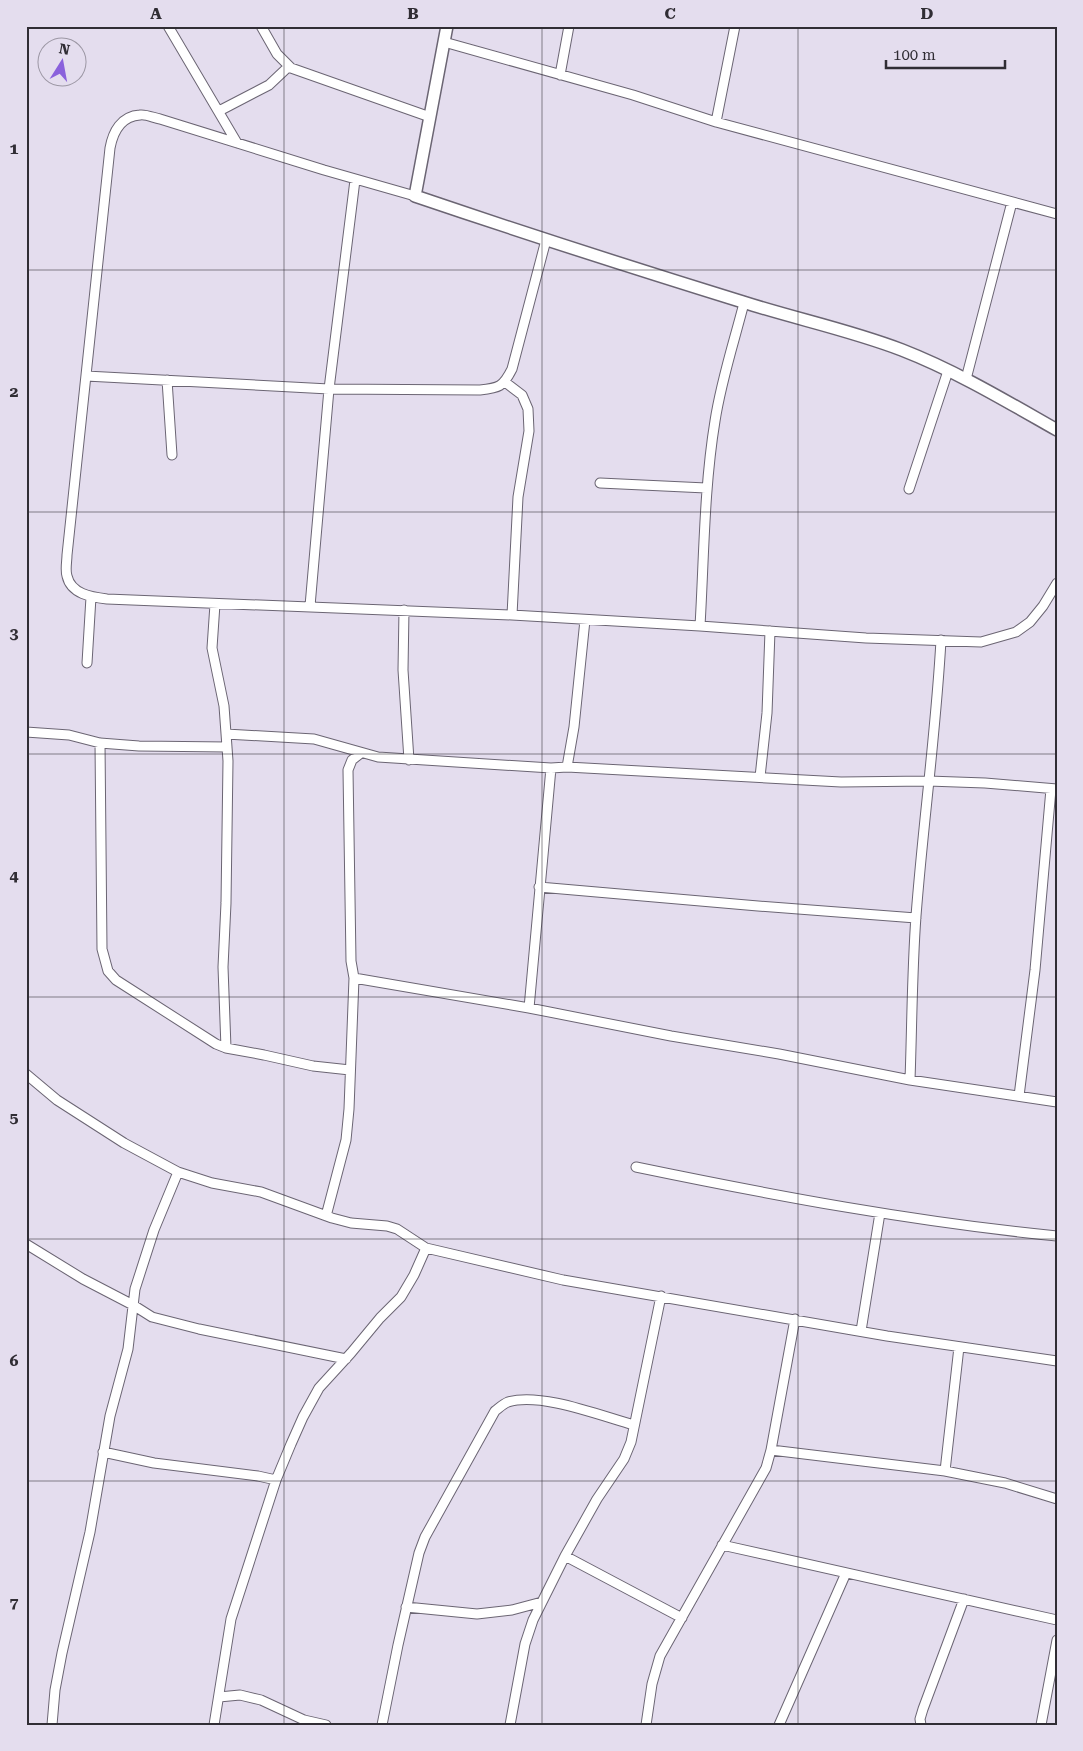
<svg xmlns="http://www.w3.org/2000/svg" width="1083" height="1751" font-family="'Roboto Serif',serif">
	<rect width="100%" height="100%" fill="#e4ddee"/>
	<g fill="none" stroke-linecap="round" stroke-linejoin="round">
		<g stroke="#6b6573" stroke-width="11">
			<path id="street" d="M 168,26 L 237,143
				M 261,26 L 277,54 L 291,68 L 430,117
				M 444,42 L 633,95 L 716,122 L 1057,214
				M 560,75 L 569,26
				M 219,111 L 269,85 L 287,68 L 291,68
				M 716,122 L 735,26
				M 415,196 L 324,170 L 160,119 C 154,118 146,114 140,115 C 121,116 113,132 110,148 L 67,555 C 67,561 65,570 67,576 C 71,594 91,597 107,599 L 512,615 L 700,626 L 866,638 L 981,642 L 1016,632 L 1030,622 L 1043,606 L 1057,583
				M 86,376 L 329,389 L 480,390 C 499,388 503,387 512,369 L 546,240
				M 966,379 L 1012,202
				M 167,380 L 172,455
				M 505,382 L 522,395 L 528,409 L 529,431 L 518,497 L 512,615
				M 600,483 L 706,488
				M 909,489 L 948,371
				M 215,604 L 212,648 L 224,706 L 228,761 L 226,903 L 223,967 L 226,1048 L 264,1055 L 313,1066 L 350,1070
				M 310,606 L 329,389 L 355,180
				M 404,610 L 403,670 L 409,760
				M 700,626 C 704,558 704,488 715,421 C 721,381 734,342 744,303
				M 87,663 L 91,597
				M 26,732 L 69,735 L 100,743 L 139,746 L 227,747
				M 226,734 L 314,739 L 378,757 L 551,768 L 567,767 L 841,782 L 928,781 L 985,783 L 1057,789
				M 100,743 L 102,949 L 108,971 L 116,980 L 216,1044 L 226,1048
				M 567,767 L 574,727 L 585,620
				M 760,777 L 767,713 L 770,631
				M 539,887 L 758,906 L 916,918
				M 354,978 L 529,1008 L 671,1036 L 779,1054 L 910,1080 L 1057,1102
				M 529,1008 L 551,768
				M 26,1074 L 57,1100 L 124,1143 L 178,1172
				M 910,1080 C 912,1025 912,971 916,916 C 923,824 936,732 941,640
				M 1019,1096 L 1035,970 L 1051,789
				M 636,1167 C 776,1196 915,1222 1057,1236
				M 326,1216 L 346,1140 L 349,1109 L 354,978 L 351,961 L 348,770 L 352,760 L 361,753
				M 26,1244 L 83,1279 L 133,1305 L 152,1317 L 199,1329 L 346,1359
				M 861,1331 L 880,1213
				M 771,1450 L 945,1471 L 1005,1483 L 1057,1499
				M 103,1452 L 154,1463 L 258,1476 L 276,1480
				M 945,1471 L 959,1347
				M 722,1545 L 1057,1620
				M 565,1556 L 682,1618
				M 406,1607 L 477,1614 L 512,1610 L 542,1602
				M 219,1697 L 240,1695 L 261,1700 L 304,1720 L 326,1725
				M 52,1725 L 55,1690 L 62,1653 L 90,1532 L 110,1416 L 128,1349 L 135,1289 L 154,1230 L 178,1172 L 212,1183 L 261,1192 L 332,1218 L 351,1223 L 387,1226 L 397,1229 L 426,1248 L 563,1280 L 887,1336 L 1057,1361
				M 214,1725 L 231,1619 L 276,1480 L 291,1444 L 303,1417 L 319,1388 L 351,1353 L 380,1318 L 401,1297 L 414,1275 L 426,1248
				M 382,1725 L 398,1645 L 419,1553 L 425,1537 L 495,1411 C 499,1408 503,1404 508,1402 C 541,1392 601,1416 634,1425
				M 510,1725 L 525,1644 L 533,1620 L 565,1556 L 597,1499 L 624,1459 L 631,1442 L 661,1296
				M 646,1725 L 652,1684 L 660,1656 L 766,1468 L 771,1450 L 795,1319
				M 779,1725 L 846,1573
				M 921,1725 L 920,1719 L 923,1709 L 964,1599
				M 1041,1725 L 1057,1640"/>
		</g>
		<g stroke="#6b6573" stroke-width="14">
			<path id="secondary" d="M 447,26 L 415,196 C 524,233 633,268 743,302 C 796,319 850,330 902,350 C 956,371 1006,401 1057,430"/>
		</g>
		<use href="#street" stroke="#fff" stroke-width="9"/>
		<use href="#secondary" stroke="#fff" stroke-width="11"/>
	</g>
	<path fill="none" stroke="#302d34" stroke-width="1" stroke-opacity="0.55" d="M 284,26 L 284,1725M 542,26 L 542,1725M 798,26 L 798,1725M 26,270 L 1057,270M 26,512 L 1057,512M 26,754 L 1057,754M 26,997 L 1057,997M 26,1239 L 1057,1239M 26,1481 L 1057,1481"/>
	<rect width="1083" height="1751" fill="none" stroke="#e4ddee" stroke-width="55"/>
	<g transform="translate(62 62) rotate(11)"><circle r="24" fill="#e4ddee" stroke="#9c97a4"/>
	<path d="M0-4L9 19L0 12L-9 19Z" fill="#8a61dc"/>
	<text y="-8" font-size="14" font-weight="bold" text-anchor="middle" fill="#302d34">N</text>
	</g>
	<path d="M886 60v8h119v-8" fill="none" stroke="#302d34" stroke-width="2.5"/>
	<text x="893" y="60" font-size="15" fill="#302d34" stroke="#e4ddee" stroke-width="4" paint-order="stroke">100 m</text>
	<rect x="28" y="28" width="1028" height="1696" fill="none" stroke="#302d34" stroke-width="2"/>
	<g font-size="16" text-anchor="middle" font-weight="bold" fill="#302d34">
		<text x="156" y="19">A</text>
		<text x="413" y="19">B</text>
		<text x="670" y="19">C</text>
		<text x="927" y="19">D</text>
		<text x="14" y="154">1</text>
		<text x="14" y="397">2</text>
		<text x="14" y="639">3</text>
		<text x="14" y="881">4</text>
		<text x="14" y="1123">5</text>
		<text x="14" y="1366">6</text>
		<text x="14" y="1608">7</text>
	</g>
</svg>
